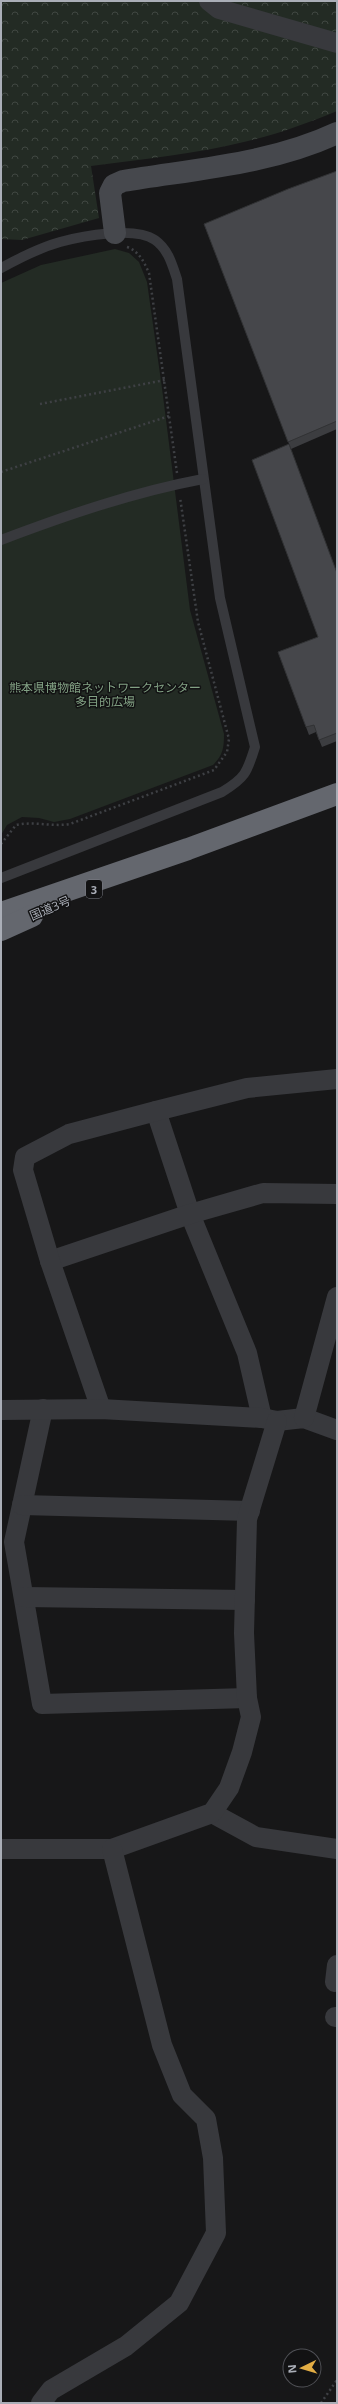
<svg xmlns="http://www.w3.org/2000/svg" width="338" height="2404" font-family="'Open Sans','Noto Sans JP',sans-serif">
	<defs>
		<pattern id="forest-crowns" width="20" height="18" patternUnits="userSpaceOnUse"><rect width="20" height="18" fill="#232b24"/><path d="M2 6a3 3 0 1 1 6 0M12 15a3 3 0 1 1 6 0" fill="none" stroke="#404742"/></pattern>
	</defs>
	<rect width="100%" height="100%" fill="#171718"/>
	<!-- forest -->
	<path fill="url(#forest-crowns)" d="M 1,1 L 337,1 L 337,111 C 308,123 278,134 248,141 C 196,154 143,159 91,166 L 99,218 L 22,240 L 1,239 Z"/>
	<!-- park -->
	<path fill="#232b24" d="M 115,249 L 129,253 L 139,262 L 147,282 L 162,388 L 190,610 L 224,734 C 224,748 223,755 213,765 L 70,819 L 54,822 L 39,818 L 22,817 L 7,825 L 1,835 L 1,283 L 41,265 Z"/>
	<g fill="none" stroke-linecap="round" stroke-linejoin="round">
		<!-- path -->
		<g stroke="#3e4044" stroke-width="2.5" stroke-dasharray="2 3" stroke-linecap="butt">
			<path d="M 127,247 C 139,251 144,262 149,273 L 177,473"/>
			<path d="M 40,404 L 165,380"/>
			<path d="M 1,472 L 169,416"/>
			<path d="M 1,844 L 16,825 C 34,821 52,827 70,824 L 214,770 L 227,752 L 229,739 L 198,622 L 180,497"/>
			<path d="M 321,2403 L 337,2380"/>
		</g>
		<!-- lane -->
		<g stroke="#38393d" stroke-width="10">
			<path d="M 1,268 C 20,258 39,248 60,242 C 82,236 135,226 155,240 C 168,249 172,264 177,279 L 220,598 L 255,747 C 247,773 245,778 222,792 L 1,878"/>
			<path d="M 1,540 C 67,515 134,492 203,479"/>
		</g>
		<!-- street -->
		<g stroke="#38393d" stroke-width="20">
			<path d="M 209,1 L 219,9 L 337,43"/>
			<path d="M 156,1111 L 190,1214 L 247,1353 L 262,1418"/>
			<path d="M 50,1261 L 190,1214 L 263,1193 L 337,1194"/>
			<path d="M 43,1409 L 14,1542 L 42,1704 L 247,1698"/>
			<path d="M 101,1409 L 50,1261 L 23,1170 L 25,1157 L 69,1134 L 156,1111 L 247,1088 L 337,1079"/>
			<path d="M 1,1410 L 101,1409 L 262,1418 L 277,1421 L 304,1418 L 337,1430"/>
			<path d="M 304,1418 L 337,1297"/>
			<path d="M 22,1505 L 250,1511"/>
			<path d="M 24,1597 L 245,1600"/>
			<path d="M 212,1813 L 256,1837 L 337,1849"/>
			<path d="M 1,1849 L 112,1849 L 212,1813 L 229,1788 L 242,1752 L 251,1717 L 247,1698 L 244,1633 L 247,1519 L 277,1421"/>
			<path d="M 335,1982 L 337,1965"/>
			<path d="M 335,2017 L 337,2017"/>
			<path d="M 41,2403 L 51,2390 L 126,2346 L 179,2303 L 216,2233 L 213,2158 L 206,2119 L 182,2095 L 162,2045 L 112,1849"/>
		</g>
		<!-- secondary -->
		<path stroke="#46484d" stroke-width="22" d="M 115,233 L 110,193 L 114,185 L 123,181 C 195,169 271,164 337,133"/>
		<!-- highway -->
		<g stroke="#64676e" stroke-width="22">
			<path d="M 1,913 L 188,849 L 337,794"/>
			<path d="M 1,930 L 32,916"/>
		</g>
	</g>
	<!-- wall -->
	<g fill="#3c3d40">
		<path d="M 337,171 L 337,429 L 291,449 L 204,224 Z"/>
		<path d="M 337,573 L 337,741 L 322,747 L 316,732 L 309,735 L 278,652 L 318,637 Z"/>
	</g>
	<!-- building -->
	<g fill="#46474b" stroke="#313234">
		<path d="M 337,171 L 337,421 L 288,442 L 204,224 L 288,189 Z"/>
		<path d="M 289,444 L 337,573 L 337,733 L 319,740 L 314,725 L 306,727 L 278,652 L 318,637 L 252,460 Z"/>
	</g>
	<g text-anchor="middle" dominant-baseline="central" stroke-width="3" stroke-linejoin="round" paint-order="stroke">
		<!-- shield labels -->
		<rect fill="#121213" stroke="#7c7f86" stroke-width="1" x="86" y="880" width="16" height="18" rx="3"/>
		<g font-size="11" font-weight="bold" fill="#aaaeb7">
			<text x="94" y="889">3</text>
		</g>
		<!-- park labels -->
		<g font-size="12" fill="#82a184" stroke="#121213">
			<text x="105" y="687">熊本県博物館ネットワークセンター<tspan x="105" dy="14">多目的広場</tspan></text>
		</g>
		<!-- street labels -->
		<g font-size="12" fill="#aaaeb7" stroke="#121213">
			<text transform="translate(50 908) rotate(-23)">国道3号</text>
		</g>
	</g>
	<!-- border -->
	<rect width="338" height="2404" fill="none" stroke="#aaaeb7" stroke-width="4"/>
	<!-- north arrow -->
	<g transform="translate(302 2368) rotate(265)"><circle r="19" fill="#121213" stroke="#4f5055"/>
	<path d="M0-3L7 15L0 10L-7 15Z" fill="#e3ad44"/>
	<text y="-6" font-size="11" font-weight="bold" text-anchor="middle" fill="#aaaeb7">N</text>
	</g>
</svg>
